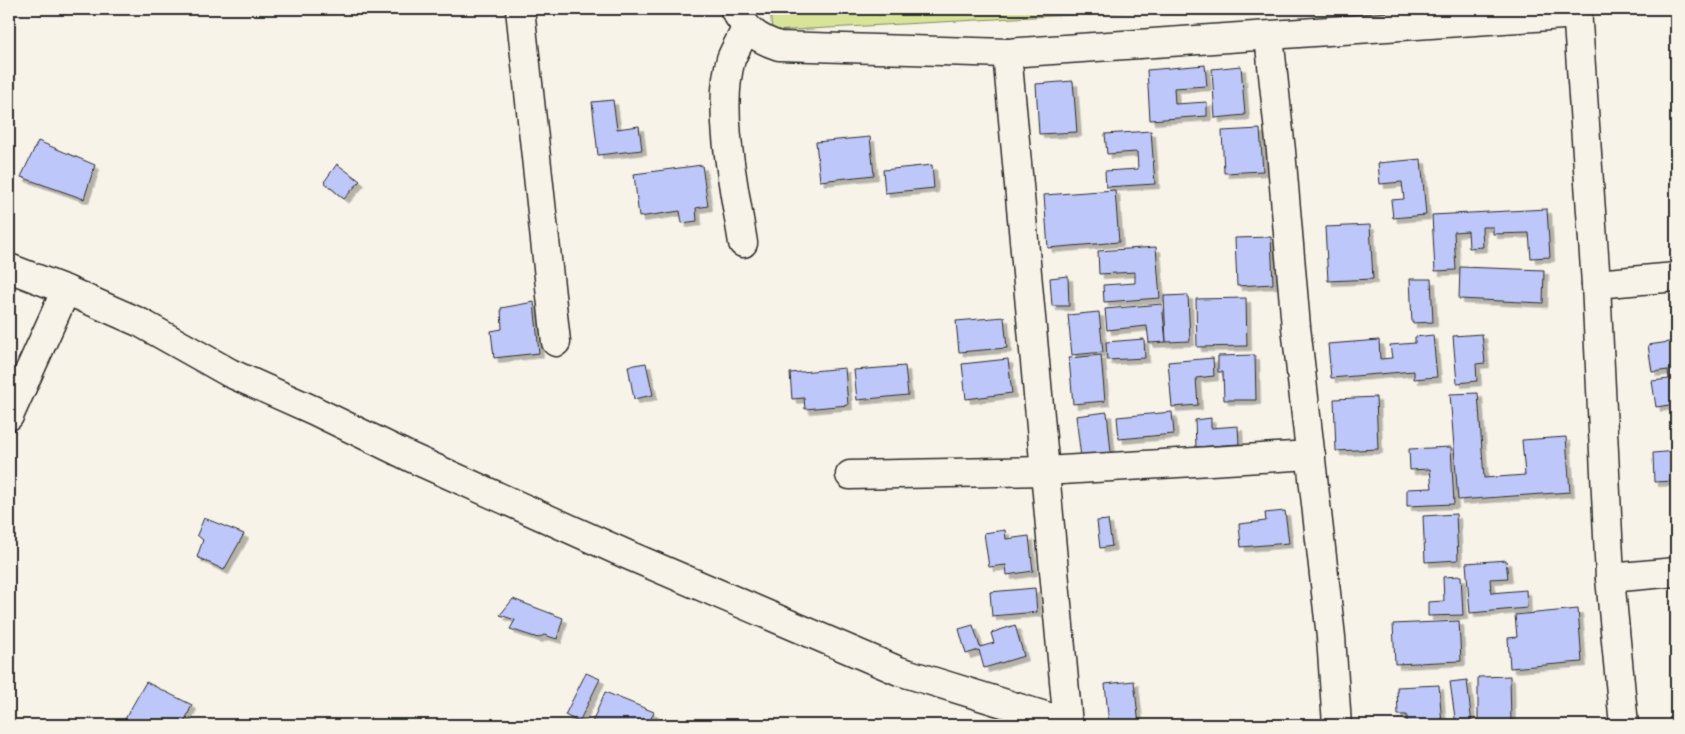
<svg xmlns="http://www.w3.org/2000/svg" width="1685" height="734" font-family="'Shantell Sans',sans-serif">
	<defs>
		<filter id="shadow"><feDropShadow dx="4.5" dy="4.5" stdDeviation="0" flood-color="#0004"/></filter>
	</defs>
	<rect width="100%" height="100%" fill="#f7f3e8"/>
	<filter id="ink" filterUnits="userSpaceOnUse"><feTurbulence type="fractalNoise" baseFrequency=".02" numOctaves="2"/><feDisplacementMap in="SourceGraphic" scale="10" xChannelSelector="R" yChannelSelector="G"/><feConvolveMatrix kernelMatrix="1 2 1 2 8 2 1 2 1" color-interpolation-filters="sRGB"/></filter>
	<g filter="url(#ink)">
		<!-- green -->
		<path fill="#d8e598" stroke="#828862" d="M 770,9 L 1182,9 L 772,31 Z"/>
		<!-- building -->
		<g fill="#bec7f9" stroke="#2b2b2b" filter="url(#shadow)">
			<path d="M 1205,65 L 1207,86 L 1174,88 L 1175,104 L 1207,102 L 1207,116 L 1150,120 L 1147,70 Z"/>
			<path d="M 1241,66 L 1245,115 L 1215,118 L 1212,69 Z"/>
			<path d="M 1073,81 L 1077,132 L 1039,134 L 1036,84 Z"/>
			<path d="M 613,100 L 617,129 L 639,126 L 642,150 L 598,155 L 592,102 Z"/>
			<path d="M 1260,129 L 1263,171 L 1224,173 L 1222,131 Z"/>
			<path d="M 1151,131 L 1155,184 L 1106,187 L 1105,171 L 1138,169 L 1137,152 L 1107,154 L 1105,134 Z"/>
			<path d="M 870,137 L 874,175 L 820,181 L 816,142 Z"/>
			<path d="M 38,141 L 95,165 L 84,199 L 21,177 Z"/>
			<path d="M 1421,159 L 1426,215 L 1393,218 L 1391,200 L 1404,199 L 1402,182 L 1380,184 L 1378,163 Z"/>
			<path d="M 337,164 L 360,181 L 344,199 L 324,182 Z"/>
			<path d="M 702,165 L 708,206 L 696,208 L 697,221 L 682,223 L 680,211 L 639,217 L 634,174 Z"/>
			<path d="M 932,165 L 934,188 L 885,193 L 883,170 Z"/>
			<path d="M 1115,190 L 1119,242 L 1048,248 L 1044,195 Z"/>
			<path d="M 1547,209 L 1550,257 L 1531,258 L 1529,233 L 1493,234 L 1493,227 L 1482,227 L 1483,247 L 1469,248 L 1468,231 L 1454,232 L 1456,270 L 1435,271 L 1432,215 Z"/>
			<path d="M 1370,225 L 1373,279 L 1328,281 L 1325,227 Z"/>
			<path d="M 1271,237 L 1273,284 L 1237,286 L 1235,238 Z"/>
			<path d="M 1156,247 L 1160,298 L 1104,302 L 1103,285 L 1135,283 L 1135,272 L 1099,274 L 1098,251 Z"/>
			<path d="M 1460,267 L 1544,270 L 1543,303 L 1459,299 Z"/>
			<path d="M 1068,276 L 1069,306 L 1052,306 L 1050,278 Z"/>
			<path d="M 1410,279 L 1431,279 L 1433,322 L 1412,323 Z"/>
			<path d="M 1188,295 L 1190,341 L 1166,342 L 1164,296 Z"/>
			<path d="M 1246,298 L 1247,346 L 1197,347 L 1196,299 Z"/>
			<path d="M 534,302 L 539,353 L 494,358 L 491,331 L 502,329 L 501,308 Z"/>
			<path d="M 1162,304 L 1166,342 L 1149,343 L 1147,326 L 1107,330 L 1105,309 Z"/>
			<path d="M 1099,312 L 1103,352 L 1072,355 L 1068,315 Z"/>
			<path d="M 1004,317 L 1007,348 L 959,352 L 956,321 Z"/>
			<path d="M 1482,334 L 1485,363 L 1476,364 L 1477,381 L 1457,383 L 1453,336 Z"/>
			<path d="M 1433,335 L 1437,377 L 1414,379 L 1414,371 L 1331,378 L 1328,344 L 1379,340 L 1380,359 L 1392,358 L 1390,345 L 1415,343 L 1415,337 Z"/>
			<path d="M 1144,339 L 1145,358 L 1107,360 L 1106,342 Z"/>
			<path d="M 1676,341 L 1676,404 L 1656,407 L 1652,381 L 1669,379 L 1668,370 L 1652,372 L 1648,345 Z"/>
			<path d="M 1101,355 L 1105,401 L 1073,404 L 1069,358 Z"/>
			<path d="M 1255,355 L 1256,400 L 1224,400 L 1223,372 L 1218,372 L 1218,356 Z"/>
			<path d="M 1213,358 L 1214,376 L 1196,378 L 1198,405 L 1172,407 L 1168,362 Z"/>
			<path d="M 1008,359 L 1012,393 L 966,399 L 962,364 Z"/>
			<path d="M 646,363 L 653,395 L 634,399 L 628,366 Z"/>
			<path d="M 905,366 L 908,395 L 857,400 L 854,370 Z"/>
			<path d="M 845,368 L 848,405 L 805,409 L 804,398 L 792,399 L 790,373 Z"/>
			<path d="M 1478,393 L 1484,478 L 1525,475 L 1522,440 L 1566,437 L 1570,492 L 1458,500 L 1450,394 Z"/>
			<path d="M 1376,397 L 1378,449 L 1336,451 L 1334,399 Z"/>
			<path d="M 1107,412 L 1112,462 L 1082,466 L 1076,416 Z"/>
			<path d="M 1172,412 L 1174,434 L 1119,439 L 1117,417 Z"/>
			<path d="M 1211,418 L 1211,428 L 1238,426 L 1239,444 L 1196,447 L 1195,420 Z"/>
			<path d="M 1451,447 L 1454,504 L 1407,506 L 1407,489 L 1432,488 L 1430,469 L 1410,470 L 1409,449 Z"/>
			<path d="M 1676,451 L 1676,481 L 1654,482 L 1653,453 Z"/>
			<path d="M 1285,511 L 1289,543 L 1241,547 L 1239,524 L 1266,521 L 1265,513 Z"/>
			<path d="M 1456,514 L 1458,560 L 1425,562 L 1423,516 Z"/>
			<path d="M 204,518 L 244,534 L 224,570 L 197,557 L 203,540 L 197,535 Z"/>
			<path d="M 1108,520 L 1112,546 L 1100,548 L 1097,521 Z"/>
			<path d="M 1005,530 L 1006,539 L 1029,536 L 1033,571 L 1007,575 L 1006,565 L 989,567 L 984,533 Z"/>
			<path d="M 1506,560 L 1508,578 L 1490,579 L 1491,593 L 1526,590 L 1527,608 L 1470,613 L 1466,563 Z"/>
			<path d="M 1461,576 L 1463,615 L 1428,616 L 1428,602 L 1444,601 L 1443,577 Z"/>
			<path d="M 1035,588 L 1037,612 L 992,616 L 990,592 Z"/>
			<path d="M 513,599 L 563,618 L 557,639 L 544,635 L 538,638 L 510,629 L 515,620 L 500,615 Z"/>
			<path d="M 1578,609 L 1582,662 L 1510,668 L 1508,638 L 1517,637 L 1515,615 Z"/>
			<path d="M 1459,621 L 1461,661 L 1395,664 L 1393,624 Z"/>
			<path d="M 973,625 L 980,647 L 994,643 L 991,633 L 1015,625 L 1024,656 L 984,668 L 979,650 L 966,654 L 959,629 Z"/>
			<path d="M 586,673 L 600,679 L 579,722 L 565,715 Z"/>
			<path d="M 1510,676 L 1511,725 L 1478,725 L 1478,677 Z"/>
			<path d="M 1467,680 L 1472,725 L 1456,725 L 1450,682 Z"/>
			<path d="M 1134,681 L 1139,725 L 1109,725 L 1105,684 Z"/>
			<path d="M 146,682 L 192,705 L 183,725 L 141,725 L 125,719 Z"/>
			<path d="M 1439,685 L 1442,725 L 1407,725 L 1407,715 L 1398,715 L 1397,687 Z"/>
			<path d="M 605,692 L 654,712 L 648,725 L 591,725 Z"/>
		</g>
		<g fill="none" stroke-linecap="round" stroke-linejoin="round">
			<!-- minor casing -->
			<g stroke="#2b2b2b" stroke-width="31">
				<g id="minor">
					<path d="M 520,9 L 556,342"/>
					<path d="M 734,9 C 747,30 755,38 779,46 L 1007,53 L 1578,14"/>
					<path d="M 1577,9 L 1596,284 L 1610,578 L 1624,725"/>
					<path d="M 1269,36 L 1281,151 L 1296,327 L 1331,637 L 1337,725"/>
					<path d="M 1007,53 L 1068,725"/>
					<path d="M 743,243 C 735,191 716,110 731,59 C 735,49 742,38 746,28"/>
					<path d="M 9,268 L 66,290 L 141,323 L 230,373 L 313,410 L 412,458 L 628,555 L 899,671 L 1068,723"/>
					<path d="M 1596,284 L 1676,277"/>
					<path d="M 9,416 L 66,290"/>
					<path d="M 850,475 L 1045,471 L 1311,455"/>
					<path d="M 1610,578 L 1676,572"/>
				</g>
			</g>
			<!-- minor -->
			<use href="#minor" stroke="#f7f3e8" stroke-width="28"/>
		</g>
	</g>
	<!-- margin -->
	<rect width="1685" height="734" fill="none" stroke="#f7f3e8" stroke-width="30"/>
	<rect x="15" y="15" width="1655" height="704" fill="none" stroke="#2b2b2b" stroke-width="2" filter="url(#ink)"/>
</svg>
